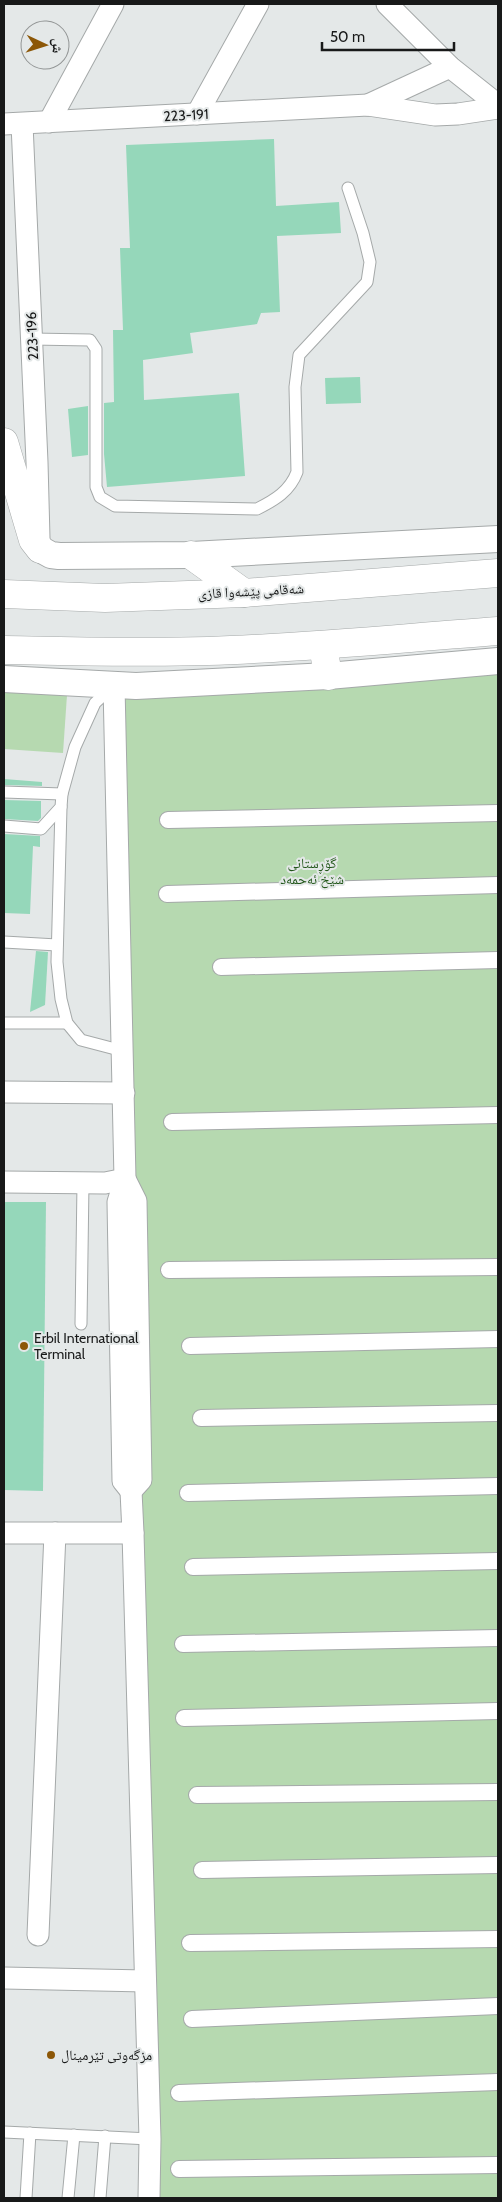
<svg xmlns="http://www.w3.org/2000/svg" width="502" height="2202" font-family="Cabin,'Noto Naskh Arabic',sans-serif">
	<rect width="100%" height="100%" fill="#e4e8e8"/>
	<!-- green -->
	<g fill="#b6d9b0">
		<path d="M 498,673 L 498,2198 L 145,2198 L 123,696 Z"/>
		<path d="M 4,691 L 67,695 L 63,753 L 4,749 Z"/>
	</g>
	<!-- building -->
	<g fill="#95d7ba">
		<path d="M 274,139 L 276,206 L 339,202 L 341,233 L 277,236 L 280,312 L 261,313 L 257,324 L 190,333 L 193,353 L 143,360 L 144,400 L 239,393 L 245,476 L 107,487 L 104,454 L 104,403 L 114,402 L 113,330 L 123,330 L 120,248 L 130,248 L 126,145 Z"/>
		<path d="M 360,377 L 361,403 L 326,404 L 325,378 Z"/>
		<path d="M 88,406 L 88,455 L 72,457 L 68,409 Z"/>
		<path d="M 4,779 L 42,782 L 42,786 L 4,785 Z"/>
		<path d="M 4,800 L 41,801 L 41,818 L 38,821 L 4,819 Z"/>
		<path d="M 4,834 L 40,836 L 40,847 L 33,846 L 30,914 L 4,913 Z"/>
		<path d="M 36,951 L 48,952 L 45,1005 L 30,1012 Z"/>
		<path d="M 4,1202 L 46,1202 L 43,1491 L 4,1490 Z"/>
	</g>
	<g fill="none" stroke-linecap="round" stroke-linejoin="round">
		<!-- service casing -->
		<g stroke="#a5a9a9" stroke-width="13">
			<g id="service">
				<path d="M 32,339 L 90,340 L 96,349 L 96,487 L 100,497 L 115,506 L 257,509 C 275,500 290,491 297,472 L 295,387 L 299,355 L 367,282 L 370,262 L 363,233 L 348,188"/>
				<path d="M 4,792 L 62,794"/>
				<path d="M 61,807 L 57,962 L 61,999 L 67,1023 L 81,1040 L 123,1051"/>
				<path d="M 4,826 L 41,829 L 61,807 L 62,794 L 75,747 L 95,703 L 112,687"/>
				<path d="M 4,942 L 57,945"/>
				<path d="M 4,1023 L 67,1023"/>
				<path d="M 81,1324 L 83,1183"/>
				<path d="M 4,2132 L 150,2139"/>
				<path d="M 26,2198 L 30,2133"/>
				<path d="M 68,2198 L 74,2135"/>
				<path d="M 100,2198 L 105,2136"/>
			</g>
		</g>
		<!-- pedestrian casing -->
		<g stroke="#a5a9a9" stroke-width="18">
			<g id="pedestrian">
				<path d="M 168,820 L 498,813"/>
				<path d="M 167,894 L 498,885"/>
				<path d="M 221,967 L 498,960"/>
				<path d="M 172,1122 L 498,1115"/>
				<path d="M 169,1270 L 498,1267"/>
				<path d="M 190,1346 L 498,1339"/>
				<path d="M 201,1418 L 498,1413"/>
				<path d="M 188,1493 L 498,1486"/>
				<path d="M 193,1567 L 498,1561"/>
				<path d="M 183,1644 L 498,1638"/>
				<path d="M 184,1718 L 498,1711"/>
				<path d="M 197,1795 L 498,1792"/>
				<path d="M 202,1870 L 498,1865"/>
				<path d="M 190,1943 L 498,1939"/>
				<path d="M 192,2019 L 498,2006"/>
				<path d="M 179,2093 L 498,2082"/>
				<path d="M 179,2169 L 498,2165"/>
			</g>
		</g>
		<!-- minor casing -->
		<g stroke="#a5a9a9" stroke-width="23">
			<g id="minor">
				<path d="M 387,4 L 450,67 L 498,105"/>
				<path d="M 368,105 L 450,67"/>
				<path d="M 197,114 L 258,4"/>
				<path d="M 49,122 L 113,4"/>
				<path d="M 4,124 L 368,105 L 435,115 L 458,114 L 498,108"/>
				<path d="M 22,124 L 37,462 L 39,538"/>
				<path d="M 4,1092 L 124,1093"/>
				<path d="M 125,1179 L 136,1201 L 141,1480 L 131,1491 L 123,1481 L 118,1202 Z"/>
				<path d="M 4,1182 L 105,1183 L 125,1179 L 114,686"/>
				<path d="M 131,1491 L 133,1533"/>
				<path d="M 4,1533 L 133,1533 L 150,2139 L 149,2198"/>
				<path d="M 38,1935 L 55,1533"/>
				<path d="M 4,1978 L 145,1981"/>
			</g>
		</g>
		<!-- tertiary casing -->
		<g stroke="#a5a9a9" stroke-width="28">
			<g id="tertiary">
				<path d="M 40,549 L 51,555 L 59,556 L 191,555 L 498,539"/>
				<path d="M 4,679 L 136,686 L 328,676 L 498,661"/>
			</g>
		</g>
		<!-- secondary casing -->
		<g stroke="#a5a9a9" stroke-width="29">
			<path id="secondary" d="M 4,442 L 33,540 L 40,549"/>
		</g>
		<!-- trunk casing -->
		<g stroke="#a5a9a9" stroke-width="29">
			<g id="trunk">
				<path d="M 191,555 L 244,593"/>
				<path d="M 4,594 L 105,598 L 244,593 L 498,573"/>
				<path d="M 323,645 L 328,676"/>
				<path d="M 4,650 C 72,651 140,653 208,651 C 305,648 402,638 498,631"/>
			</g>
		</g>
		<!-- service -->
		<use href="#service" stroke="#fff" stroke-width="11"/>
		<!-- pedestrian -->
		<use href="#pedestrian" stroke="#fff" stroke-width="16"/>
		<!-- minor -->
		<use href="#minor" stroke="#fff" stroke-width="21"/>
		<!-- tertiary -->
		<use href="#tertiary" stroke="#fff" stroke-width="26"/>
		<!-- secondary -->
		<use href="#secondary" stroke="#fff" stroke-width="28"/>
		<!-- trunk -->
		<use href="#trunk" stroke="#fff" stroke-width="28"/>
	</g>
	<!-- markers -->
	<g fill="#8c5707" stroke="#e4e8e8" stroke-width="2">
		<circle cx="24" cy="1346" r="5"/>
		<circle cx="51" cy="2055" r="5"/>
	</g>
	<g text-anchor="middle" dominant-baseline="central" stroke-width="4" stroke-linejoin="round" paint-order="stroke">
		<!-- street labels -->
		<g font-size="14" fill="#181919" stroke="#e4e8e8">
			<text transform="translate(186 115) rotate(-3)">223-191</text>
			<text transform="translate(32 336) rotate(-93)">223-196</text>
			<text transform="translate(251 591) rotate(-3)">شەقامی پێشەوا قازی</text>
		</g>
		<!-- park labels -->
		<g font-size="14" fill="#22571a" stroke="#e4e8e8">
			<text x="312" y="863">گۆڕستانی<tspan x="312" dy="16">شێخ ئەحمەد</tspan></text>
		</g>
		<!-- poi labels -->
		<g font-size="14" fill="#181919" stroke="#e4e8e8" text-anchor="start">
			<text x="34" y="1338">Erbil International<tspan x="34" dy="16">Terminal</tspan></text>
			<text x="61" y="2055">مزگەوتی تێرمینال</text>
		</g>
	</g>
	<!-- border -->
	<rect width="502" height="2202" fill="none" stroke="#181919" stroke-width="10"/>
	<!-- north arrow -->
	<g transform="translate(45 45) rotate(94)"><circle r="24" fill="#e4e8e8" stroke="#929595"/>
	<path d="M0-4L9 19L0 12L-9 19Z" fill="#8c5707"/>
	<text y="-8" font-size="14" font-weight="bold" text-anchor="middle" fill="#181919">ش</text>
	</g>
	<!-- scale -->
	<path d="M322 42v8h132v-8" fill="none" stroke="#181919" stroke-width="2.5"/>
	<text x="330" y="42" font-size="15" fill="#181919" stroke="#e4e8e8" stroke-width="4" paint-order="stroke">50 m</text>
</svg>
